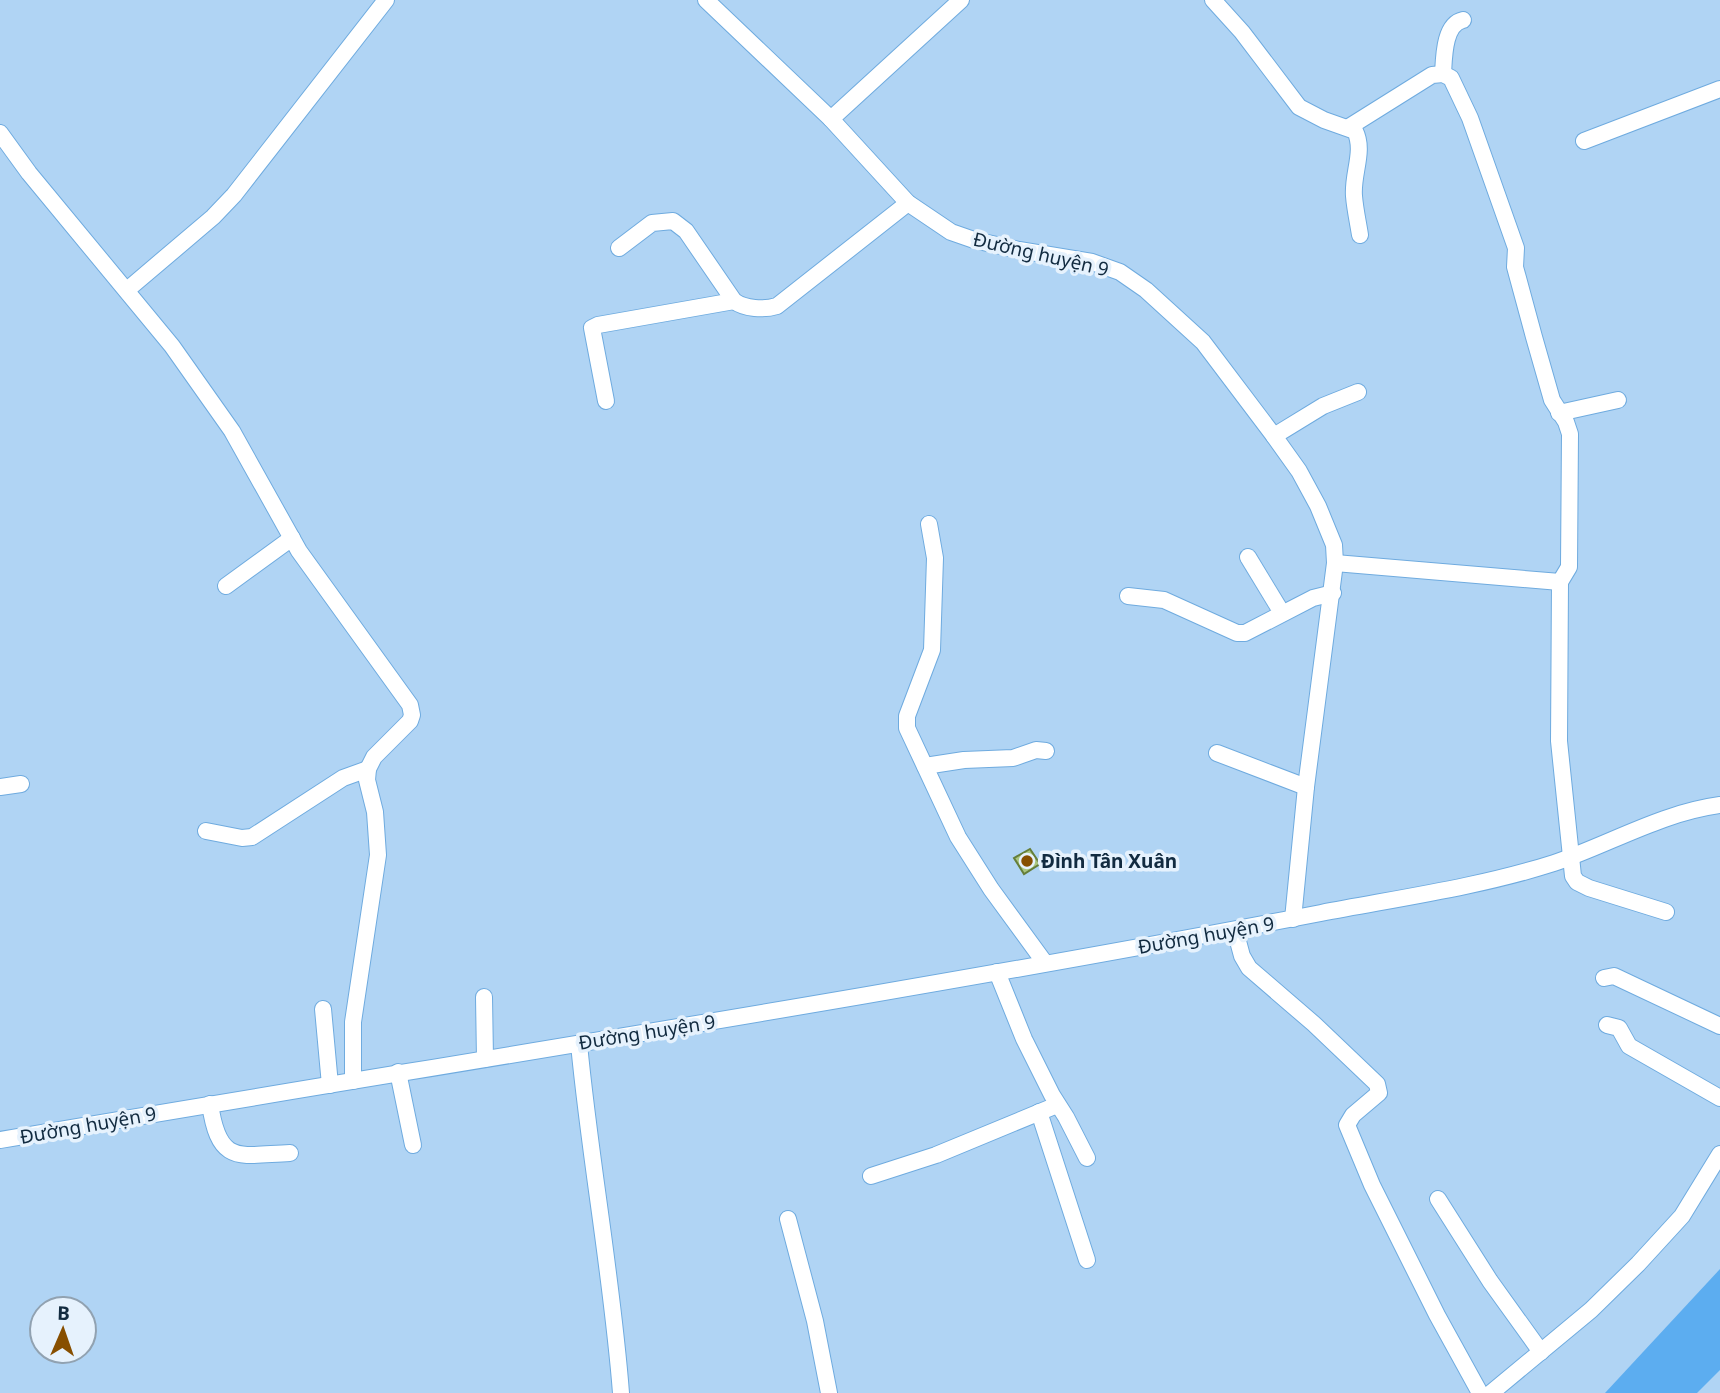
<svg xmlns="http://www.w3.org/2000/svg" width="1720" height="1393" font-family="'Noto Sans',sans-serif">
	<rect width="100%" height="100%" fill="#b0d4f4"/>
	<!-- water -->
	<path fill="#5cadf0" d="M 1720,1269 L 1720,1370 L 1697,1393 L 1605,1393 Z"/>
	<!-- building -->
	<path fill="#a9c57f" stroke="#657e3a" stroke-width="2" d="M 1030,849 L 1040,864 L 1024,874 L 1014,858 Z"/>
	<g fill="none" stroke-linecap="round" stroke-linejoin="round">
		<!-- minor casing -->
		<g stroke="#6fabdf" stroke-width="18">
			<g id="minor">
				<path d="M 706,0 L 831,119 L 908,203 L 951,232 L 974,240 L 1019,250 L 1092,262 L 1120,272 L 1146,290 L 1203,342 L 1274,436 L 1299,471 L 1318,506 L 1334,545 L 1335,563 L 1306,787 L 1293,919"/>
				<path d="M 1213,0 L 1242,32 L 1299,107 L 1324,120 L 1355,131 C 1365,151 1352,174 1354,196 C 1355,209 1358,222 1360,235"/>
				<path d="M 1443,74 C 1444,57 1444,24 1463,20"/>
				<path d="M 831,119 L 961,0"/>
				<path d="M 0,133 L 29,173 L 172,346 L 232,431 L 299,551 L 410,705 L 412,715 L 410,721 L 374,757 L 368,769 L 367,780 L 375,812 L 378,855 L 353,1022 L 353,1081"/>
				<path d="M 1584,141 L 1720,89"/>
				<path d="M 619,248 L 652,223 L 673,221 L 686,231 L 734,301 C 745,309 764,310 777,306 L 908,203"/>
				<path d="M 127,290 L 213,217 L 234,195 L 386,0"/>
				<path d="M 606,401 L 592,328 L 598,325 L 734,301"/>
				<path d="M 1559,413 L 1618,400"/>
				<path d="M 1274,436 L 1323,406 L 1358,392"/>
				<path d="M 929,524 L 935,558 L 932,650 L 907,716 L 907,728 L 958,837 L 991,889 L 1045,963"/>
				<path d="M 1248,557 L 1282,613"/>
				<path d="M 1335,563 L 1560,582 L 1569,567 L 1570,434 L 1566,422 L 1552,400 L 1534,337 L 1515,267 L 1516,248 L 1470,118 L 1451,78 L 1443,74 L 1432,75 L 1349,127"/>
				<path d="M 1560,582 L 1559,741 L 1573,876 L 1577,882 L 1589,888 L 1666,912"/>
				<path d="M 226,586 L 292,538"/>
				<path d="M 1128,596 L 1164,600 L 1237,633 L 1245,633 L 1313,598 L 1333,593"/>
				<path d="M 1217,753 L 1306,787"/>
				<path d="M 925,766 L 964,760 L 1013,758 L 1036,750 L 1046,751"/>
				<path d="M 0,787 L 21,784"/>
				<path d="M 206,831 L 242,838 L 252,837 L 343,778 L 368,769"/>
				<path d="M 1235,930 L 1242,956 L 1249,968 L 1314,1024 L 1377,1084 L 1379,1093 L 1353,1115 L 1347,1125 L 1372,1185 L 1437,1315 L 1480,1393"/>
				<path d="M 997,972 L 1024,1039 L 1052,1095 L 1066,1117 L 1087,1158"/>
				<path d="M 1604,978 L 1614,976 L 1720,1026"/>
				<path d="M 484,997 L 485,1059"/>
				<path d="M 323,1009 L 330,1085"/>
				<path d="M 1607,1025 L 1619,1028 L 1629,1046 L 1720,1098"/>
				<path d="M 579,1044 C 590,1160 612,1276 621,1393"/>
				<path d="M 398,1072 L 413,1145"/>
				<path d="M 210,1104 C 219,1166 239,1155 290,1153"/>
				<path d="M 1039,1112 L 1087,1260"/>
				<path d="M 0,1140 C 440,1065 883,997 1321,913 C 1399,898 1479,887 1554,863 C 1610,844 1661,813 1720,805"/>
				<path d="M 871,1176 L 936,1155 L 1057,1105"/>
				<path d="M 1438,1199 L 1490,1281 L 1541,1352"/>
				<path d="M 788,1219 L 815,1321 L 829,1393"/>
				<path d="M 1491,1393 L 1591,1310 L 1638,1264 L 1682,1216 L 1720,1154"/>
			</g>
		</g>
		<!-- minor -->
		<use href="#minor" stroke="#fff" stroke-width="16"/>
	</g>
	<!-- markers -->
	<circle fill="#874f00" stroke="#e6f2fd" stroke-width="2.5" cx="1027" cy="861" r="7"/>
	<g text-anchor="middle" dominant-baseline="central" stroke-width="7" stroke-linejoin="round" paint-order="stroke">
		<!-- street labels -->
		<g font-size="19" fill="#122b40" stroke="#e6f2fd">
			<text transform="translate(1041 254) rotate(13)">Đường huyện 9</text>
			<text transform="translate(1206 935) rotate(-10)">Đường huyện 9</text>
			<text transform="translate(647 1032) rotate(-9)">Đường huyện 9</text>
			<text transform="translate(88 1125) rotate(-10)">Đường huyện 9</text>
		</g>
		<!-- poi labels -->
		<g font-size="19" font-weight="bold" fill="#122b40" stroke="#e6f2fd" text-anchor="start">
			<text x="1041" y="861">Đình Tân Xuân</text>
		</g>
	</g>
	<!-- north arrow -->
	<g transform="translate(63 1330) rotate(2)"><circle r="33" fill="#e6f2fd" stroke="#91a2b1" stroke-width="2"/>
	<path d="M0-5L12 26L0 18L-12 26Z" fill="#874f00"/>
	<text y="-10" font-size="19" font-weight="bold" text-anchor="middle" fill="#122b40">B</text>
	</g>
</svg>
